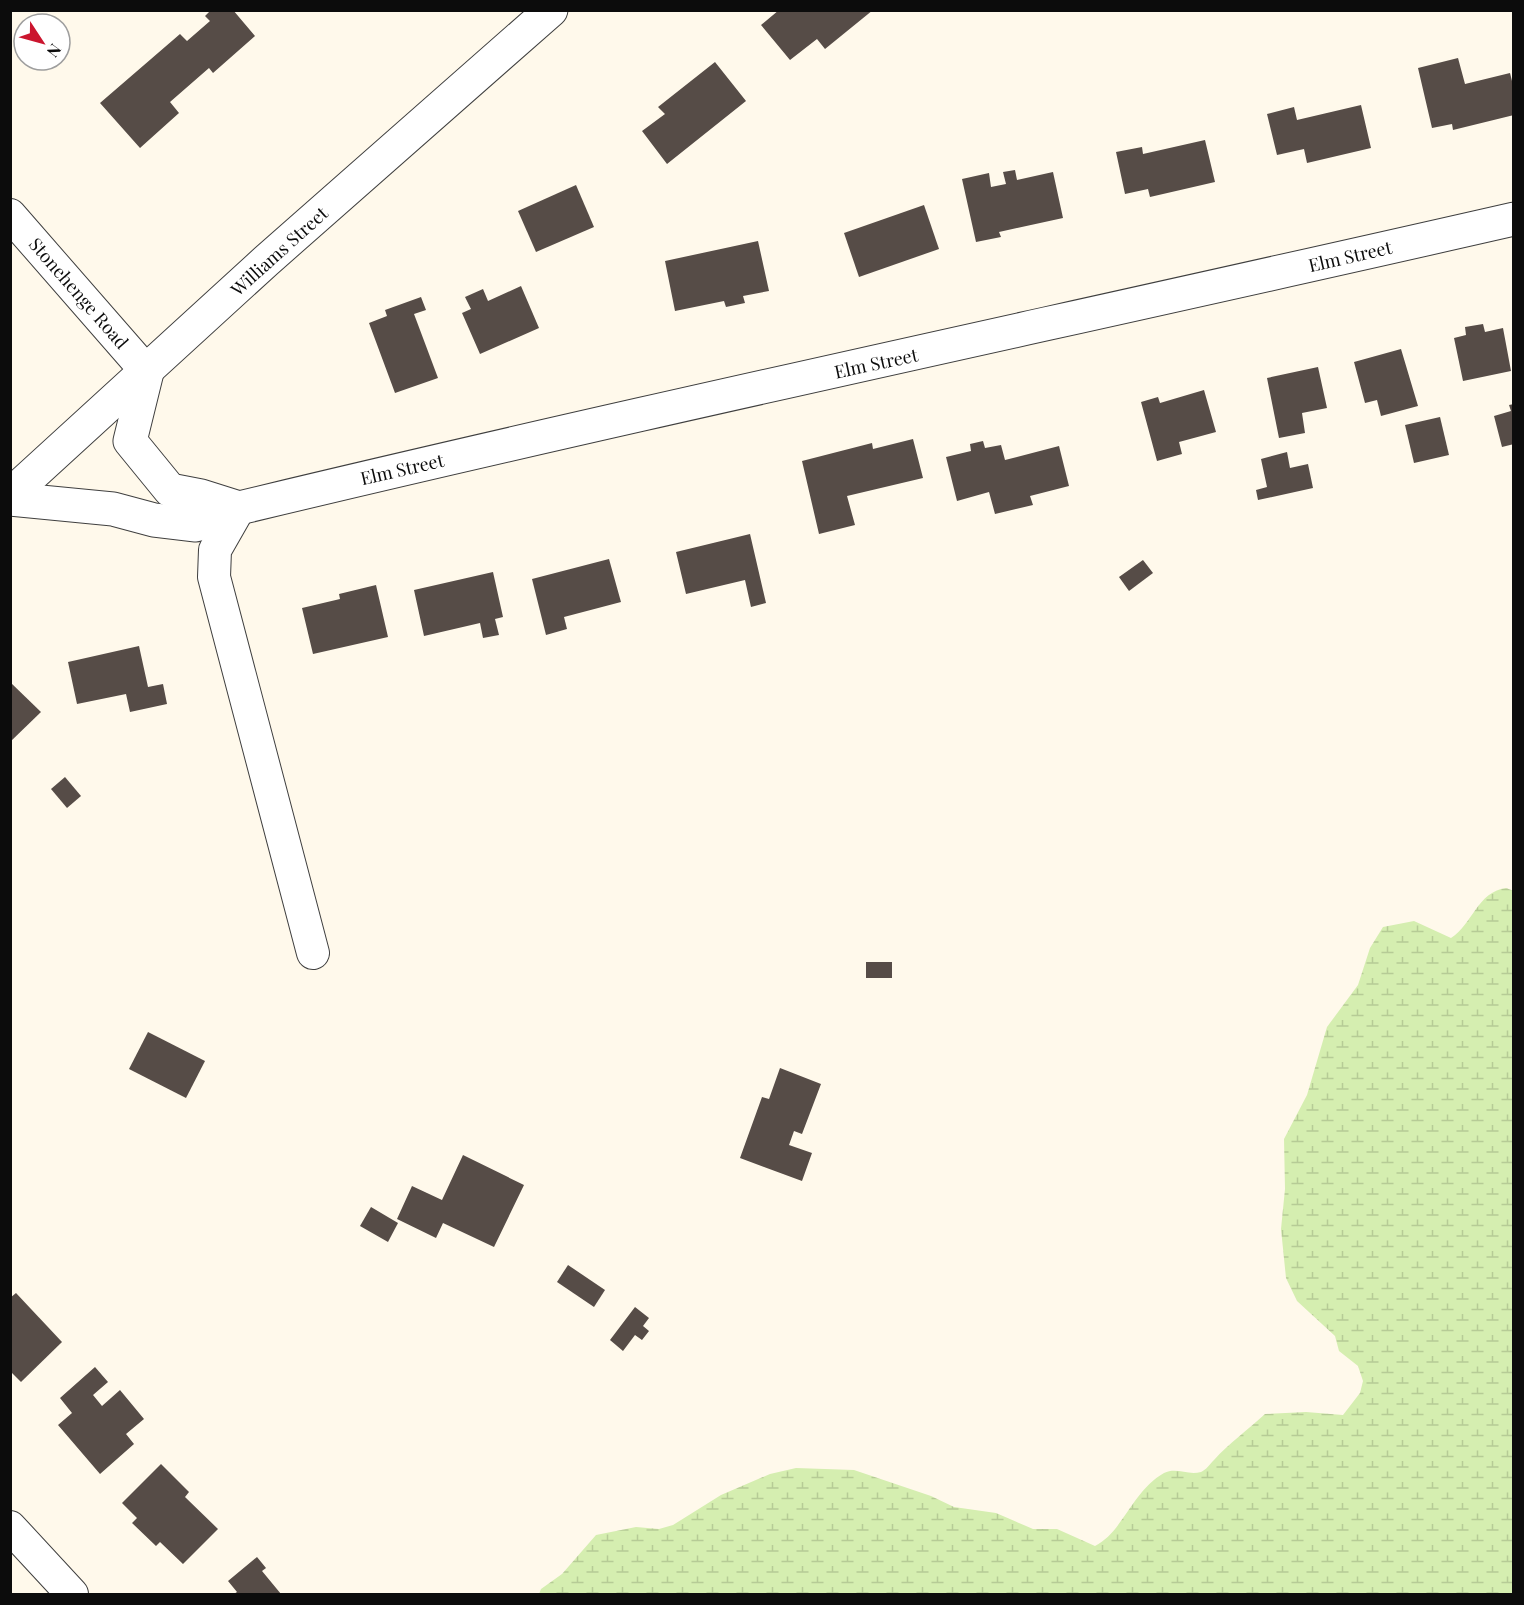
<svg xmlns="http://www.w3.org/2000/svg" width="1524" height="1605" font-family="'Playfair Display',serif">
	<defs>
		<pattern id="wetland-marsh" width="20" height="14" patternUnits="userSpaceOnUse" patternTransform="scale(1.5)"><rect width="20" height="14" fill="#d5eeb0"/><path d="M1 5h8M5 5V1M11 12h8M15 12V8" fill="none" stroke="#b6cb96"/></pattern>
	</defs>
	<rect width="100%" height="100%" fill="#fff9eb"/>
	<!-- wetland -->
	<path fill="url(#wetland-marsh)" d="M 1506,888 L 1514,891 L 1513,1594 L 539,1594 L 541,1589 L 562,1574 L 596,1535 L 636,1527 L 659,1529 L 673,1525 L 721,1495 L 770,1474 L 796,1468 L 854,1470 L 931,1496 L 954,1507 L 996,1513 L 1033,1529 L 1057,1529 L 1095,1546 C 1123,1532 1132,1491 1164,1473 C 1177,1467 1188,1476 1201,1472 C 1206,1470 1210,1464 1214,1460 C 1229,1443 1248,1430 1265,1414 L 1306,1412 L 1343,1415 L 1360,1393 L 1363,1381 L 1358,1366 L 1339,1351 L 1335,1336 L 1297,1301 L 1286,1278 L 1281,1229 L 1285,1189 L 1284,1139 L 1307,1095 L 1327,1027 L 1358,985 L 1370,948 L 1383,927 L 1414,921 L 1451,938 C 1473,924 1477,892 1506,888 Z"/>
	<!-- building -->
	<g fill="#564c47">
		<path d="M 211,10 L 233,10 L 255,36 L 213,73 L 209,68 L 170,102 L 179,113 L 140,148 L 100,103 L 180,34 L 187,41 L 210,21 L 205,16 Z"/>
		<path d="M 779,10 L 873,10 L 825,49 L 817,39 L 790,60 L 761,25 Z"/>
		<path d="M 1458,58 L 1465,84 L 1510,73 L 1514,89 L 1514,115 L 1453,130 L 1452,124 L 1432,128 L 1418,68 Z"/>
		<path d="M 715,62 L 746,101 L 667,164 L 642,131 L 665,114 L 658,107 Z"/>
		<path d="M 1361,105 L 1371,148 L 1307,163 L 1304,149 L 1277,155 L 1267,114 L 1294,107 L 1297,120 Z"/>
		<path d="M 1205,140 L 1215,182 L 1150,197 L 1148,189 L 1125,194 L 1116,152 L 1142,147 L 1143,154 Z"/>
		<path d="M 1015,170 L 1017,180 L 1053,172 L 1063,218 L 999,232 L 1001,237 L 976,242 L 962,179 L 989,173 L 991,187 L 1006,184 L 1003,172 Z"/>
		<path d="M 576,185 L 594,227 L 536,252 L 518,211 Z"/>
		<path d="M 924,205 L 939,249 L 859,277 L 844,233 Z"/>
		<path d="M 758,241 L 769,291 L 743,296 L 745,303 L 726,307 L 724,301 L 675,311 L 665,261 Z"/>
		<path d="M 521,286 L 539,328 L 480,354 L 462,313 L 471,309 L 465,297 L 483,289 L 488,301 Z"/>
		<path d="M 421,297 L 426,310 L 414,314 L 438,378 L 395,393 L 369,323 L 387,316 L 385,310 Z"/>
		<path d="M 1483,324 L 1485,332 L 1503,328 L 1511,371 L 1463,381 L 1454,338 L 1466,335 L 1465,327 Z"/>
		<path d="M 1401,349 L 1418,406 L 1381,416 L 1377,400 L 1365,403 L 1354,362 Z"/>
		<path d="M 1318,367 L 1327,408 L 1302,413 L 1305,433 L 1279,438 L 1267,378 Z"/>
		<path d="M 1204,390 L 1216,432 L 1179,442 L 1182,454 L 1157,461 L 1141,402 L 1158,397 L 1160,403 Z"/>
		<path d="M 1514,404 L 1514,444 L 1502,447 L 1494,416 L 1511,411 L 1509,405 Z"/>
		<path d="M 1440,417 L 1449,455 L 1414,463 L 1405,425 Z"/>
		<path d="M 913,439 L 923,478 L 847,496 L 855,525 L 819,534 L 802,461 L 872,443 L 873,449 Z"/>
		<path d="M 983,441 L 985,448 L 1001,445 L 1005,460 L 1059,446 L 1069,486 L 1030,496 L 1033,505 L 995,514 L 989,492 L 957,501 L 946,457 L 971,451 L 970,444 Z"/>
		<path d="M 1287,452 L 1290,468 L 1308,464 L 1313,488 L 1258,500 L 1256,490 L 1267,487 L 1261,459 Z"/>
		<path d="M 750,534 L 766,603 L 751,607 L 745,580 L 686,594 L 676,552 Z"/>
		<path d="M 609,559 L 621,602 L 564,617 L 567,629 L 546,635 L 532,579 Z"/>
		<path d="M 1143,560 L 1153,573 L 1129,591 L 1119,577 Z"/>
		<path d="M 493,572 L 503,617 L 495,619 L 499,635 L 483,638 L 480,623 L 424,636 L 414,590 Z"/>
		<path d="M 376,585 L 388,637 L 313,654 L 302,608 L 340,599 L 339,594 Z"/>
		<path d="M 139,646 L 148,687 L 163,684 L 167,704 L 130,712 L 126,694 L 77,704 L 68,662 Z"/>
		<path d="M 10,682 L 41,712 L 10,742 Z"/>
		<path d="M 65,777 L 81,796 L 67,808 L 51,789 Z"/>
		<rect x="866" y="962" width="26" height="16"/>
		<path d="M 148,1032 L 205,1061 L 186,1098 L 129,1069 Z"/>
		<path d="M 780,1068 L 821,1084 L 802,1134 L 794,1131 L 789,1145 L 812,1153 L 802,1181 L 740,1158 L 762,1097 L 769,1099 Z"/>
		<path d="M 463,1155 L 524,1185 L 494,1247 L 443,1223 L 436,1238 L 397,1219 L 412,1186 L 442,1200 Z"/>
		<path d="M 371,1207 L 398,1223 L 388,1242 L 360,1226 Z"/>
		<path d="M 568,1265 L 605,1290 L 594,1307 L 557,1282 Z"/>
		<path d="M 16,1293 L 62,1342 L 21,1382 L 10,1371 L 10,1298 Z"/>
		<path d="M 635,1307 L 649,1318 L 643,1326 L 649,1331 L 642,1340 L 635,1335 L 623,1351 L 610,1340 Z"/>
		<path d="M 95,1367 L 108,1382 L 93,1395 L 102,1406 L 120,1390 L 144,1419 L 126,1434 L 134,1444 L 100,1474 L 58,1425 L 72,1413 L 60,1398 Z"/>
		<path d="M 161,1464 L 189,1492 L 185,1497 L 218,1529 L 183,1564 L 160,1542 L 156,1546 L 132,1523 L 137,1518 L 122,1503 Z"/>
		<path d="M 257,1557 L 266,1568 L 262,1571 L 281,1594 L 234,1594 L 237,1592 L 228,1581 Z"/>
	</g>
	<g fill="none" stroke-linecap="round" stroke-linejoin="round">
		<!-- minor casing -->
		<g stroke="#3f3f3f" stroke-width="34">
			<g id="minor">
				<path d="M 10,215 L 147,372"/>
				<path d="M 239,508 L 215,550 L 214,577 L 313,953"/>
				<path d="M 10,1527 L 72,1594"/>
			</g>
		</g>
		<!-- tertiary casing -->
		<g stroke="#3f3f3f" stroke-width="35">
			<g id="tertiary">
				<path d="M 147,372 L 130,441 L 170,490 L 201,496 L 239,508"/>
				<path d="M 10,495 L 266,261 L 551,10"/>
				<path d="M 10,499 L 113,509 L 154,520 L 196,525 L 239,508 C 663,406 1089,316 1514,219"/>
			</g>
		</g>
		<!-- minor -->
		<use href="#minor" stroke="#fff" stroke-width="32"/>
		<!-- tertiary -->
		<use href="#tertiary" stroke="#fff" stroke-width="33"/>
	</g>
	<g text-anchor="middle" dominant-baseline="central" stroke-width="6" stroke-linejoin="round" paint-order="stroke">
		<!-- street labels -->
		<g font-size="18" fill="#0c0c0c" stroke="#fff">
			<text transform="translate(279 251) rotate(-42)">Williams Street</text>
			<text transform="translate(1350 256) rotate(-13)">Elm Street</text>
			<text transform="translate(79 293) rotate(49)">Stonehenge Road</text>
			<text transform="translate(876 363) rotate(-12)">Elm Street</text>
			<text transform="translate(402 469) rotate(-13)">Elm Street</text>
		</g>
	</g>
	<!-- border -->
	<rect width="1524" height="1605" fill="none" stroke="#0c0c0c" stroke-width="24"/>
	<!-- north arrow -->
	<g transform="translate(42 42) rotate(126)"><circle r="28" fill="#ffffff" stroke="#9e9e9e" stroke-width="1.5"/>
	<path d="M0-4.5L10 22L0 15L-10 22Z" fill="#cb152e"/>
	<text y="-9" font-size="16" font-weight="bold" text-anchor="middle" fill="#0c0c0c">N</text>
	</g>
</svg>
